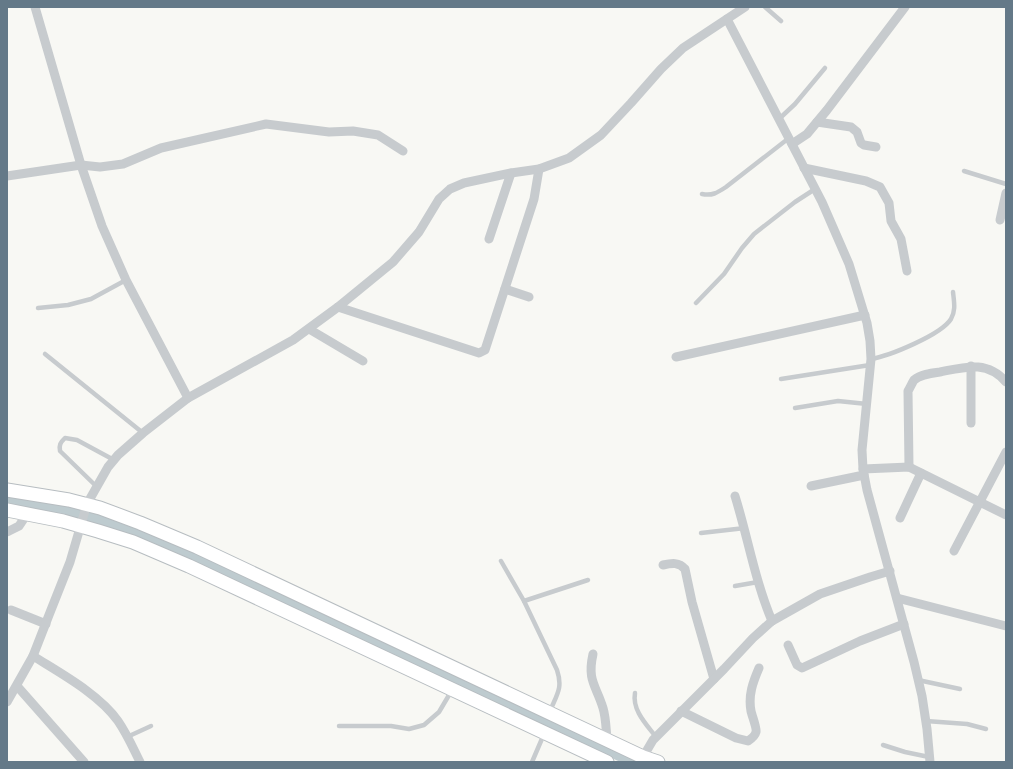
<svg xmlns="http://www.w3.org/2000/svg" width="1013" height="769" font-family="Montserrat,sans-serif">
	<rect width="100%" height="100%" fill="#f8f8f4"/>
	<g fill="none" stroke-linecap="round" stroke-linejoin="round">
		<!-- canal -->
		<path stroke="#becbcf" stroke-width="10" d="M 7,500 C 49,505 93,517 133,531 C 153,539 173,548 193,556 L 632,762"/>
		<!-- secondary casing -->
		<g stroke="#b7bdc1" stroke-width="15">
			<g id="secondary">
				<path d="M 7,490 L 69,500 L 100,508 L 140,523 L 197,547 L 643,757 L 658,762"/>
				<path d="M 7,510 L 63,521 L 98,531 L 133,542 L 189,566 L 607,762"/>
			</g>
		</g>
		<!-- lane -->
		<g stroke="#c7cbce" stroke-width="4.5">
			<path d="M 765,7 L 781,21"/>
			<path d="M 779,119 L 795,104 L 825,68"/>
			<path d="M 964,171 L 1006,184"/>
			<path d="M 702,194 C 712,196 717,193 726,187 L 789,138"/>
			<path d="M 696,303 L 724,274 L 742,248 L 754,234 L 795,202 L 815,189"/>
			<path d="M 38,308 L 68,305 L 91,299 L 126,280"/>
			<path d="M 45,354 L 143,433"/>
			<path d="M 871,359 C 889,356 941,335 951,319 C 956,310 954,302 953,292"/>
			<path d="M 781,379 L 870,365"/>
			<path d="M 795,408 L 838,401 L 867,404"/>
			<path d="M 96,486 L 60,451 C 59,445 60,443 65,438 L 77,440 L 114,460"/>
			<path d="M 701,533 L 745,528"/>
			<path d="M 501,561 L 524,601 L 557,670 C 563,688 557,694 550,711"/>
			<path d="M 735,586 L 758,582"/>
			<path d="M 524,601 L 588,580"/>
			<path d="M 918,680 L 960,689"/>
			<path d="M 635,693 C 632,710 646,724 656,737"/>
			<path d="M 926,721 L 967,724 L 986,729"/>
			<path d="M 339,726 L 391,726 L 409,729 L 424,725 L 439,712 L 452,690"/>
			<path d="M 127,737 L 151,726"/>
			<path d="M 883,745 L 905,752 L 929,757"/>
			<path d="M 532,762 L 544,734"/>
		</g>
		<!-- street -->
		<g stroke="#c7cbce" stroke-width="9">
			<path d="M 35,7 L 81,165 L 102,226 L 126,280 L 188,398"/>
			<path d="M 727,19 L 822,202 L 849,264 L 867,323 L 870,341 L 871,359 L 862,450 L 863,469 L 867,490 L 914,662 L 922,696 L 927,729 L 930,762"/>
			<path d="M 817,122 L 851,127 L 857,132 L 861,143 L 864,145 L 876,147"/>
			<path d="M 792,144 L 807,134 L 827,110 L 905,7"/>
			<path d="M 804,168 L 866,181 L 880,187 L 889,203 L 891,221 L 901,239 L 907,271"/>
			<path d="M 7,176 L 81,165 L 100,167 L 123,164 L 161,148 L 266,124 L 329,132 L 353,131 L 378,135 L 403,151"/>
			<path d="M 1000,220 L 1006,193"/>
			<path d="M 489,239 L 511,173"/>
			<path d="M 505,289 L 529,297"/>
			<path d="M 338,307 L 479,353 L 485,350 L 534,199 L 539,169"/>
			<path d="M 309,329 L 363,361"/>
			<path d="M 676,357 L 865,315"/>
			<path d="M 971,366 L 971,423"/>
			<path d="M 909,467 L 908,391 C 910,388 912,383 914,380 C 921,374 932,373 940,372 C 965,367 987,360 1006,382"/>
			<path d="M 863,469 L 909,467 L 1006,515"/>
			<path d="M 811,486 L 864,475"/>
			<path d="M 735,496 C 748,538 755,581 772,621"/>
			<path d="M 900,518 L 921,473"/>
			<path d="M 7,532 L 19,526 L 27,514"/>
			<path d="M 954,551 L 1006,452"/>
			<path d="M 663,565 C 672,563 679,562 685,569 L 692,602 L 714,679"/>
			<path d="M 897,598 L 1006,626"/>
			<path d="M 11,610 L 46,624"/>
			<path d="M 788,645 L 797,665 L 802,668 L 860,641 L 904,624"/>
			<path d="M 593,654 C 587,681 596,685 603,708 C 606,718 606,729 607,739"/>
			<path d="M 33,656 C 60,673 99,694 118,721 C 127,734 133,748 140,762"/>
			<path d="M 17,686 L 84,762"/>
			<path d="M 7,702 L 33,656 L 49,615 L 70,562 L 87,504 L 108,467 L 118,455 L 143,433 L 188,398 L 293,340 L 338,307 L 393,262 L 419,232 L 439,199 L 450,189 L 464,183 L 511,173 L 539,169 L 569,158 L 601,135 L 631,103 L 661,69 L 683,48 L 745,7"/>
			<path d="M 681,711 L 736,738 L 748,741 C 751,739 755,736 756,732 C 757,728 752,716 751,711 C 748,695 753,682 759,668"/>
			<path d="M 643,757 L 653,740 L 724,669 L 753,638 L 772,621 L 820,594 L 870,577 L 890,571"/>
		</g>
		<!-- secondary -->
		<use href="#secondary" stroke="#fff" stroke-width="13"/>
	</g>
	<!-- border -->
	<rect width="1013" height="769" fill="none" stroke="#647988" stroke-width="16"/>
</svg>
